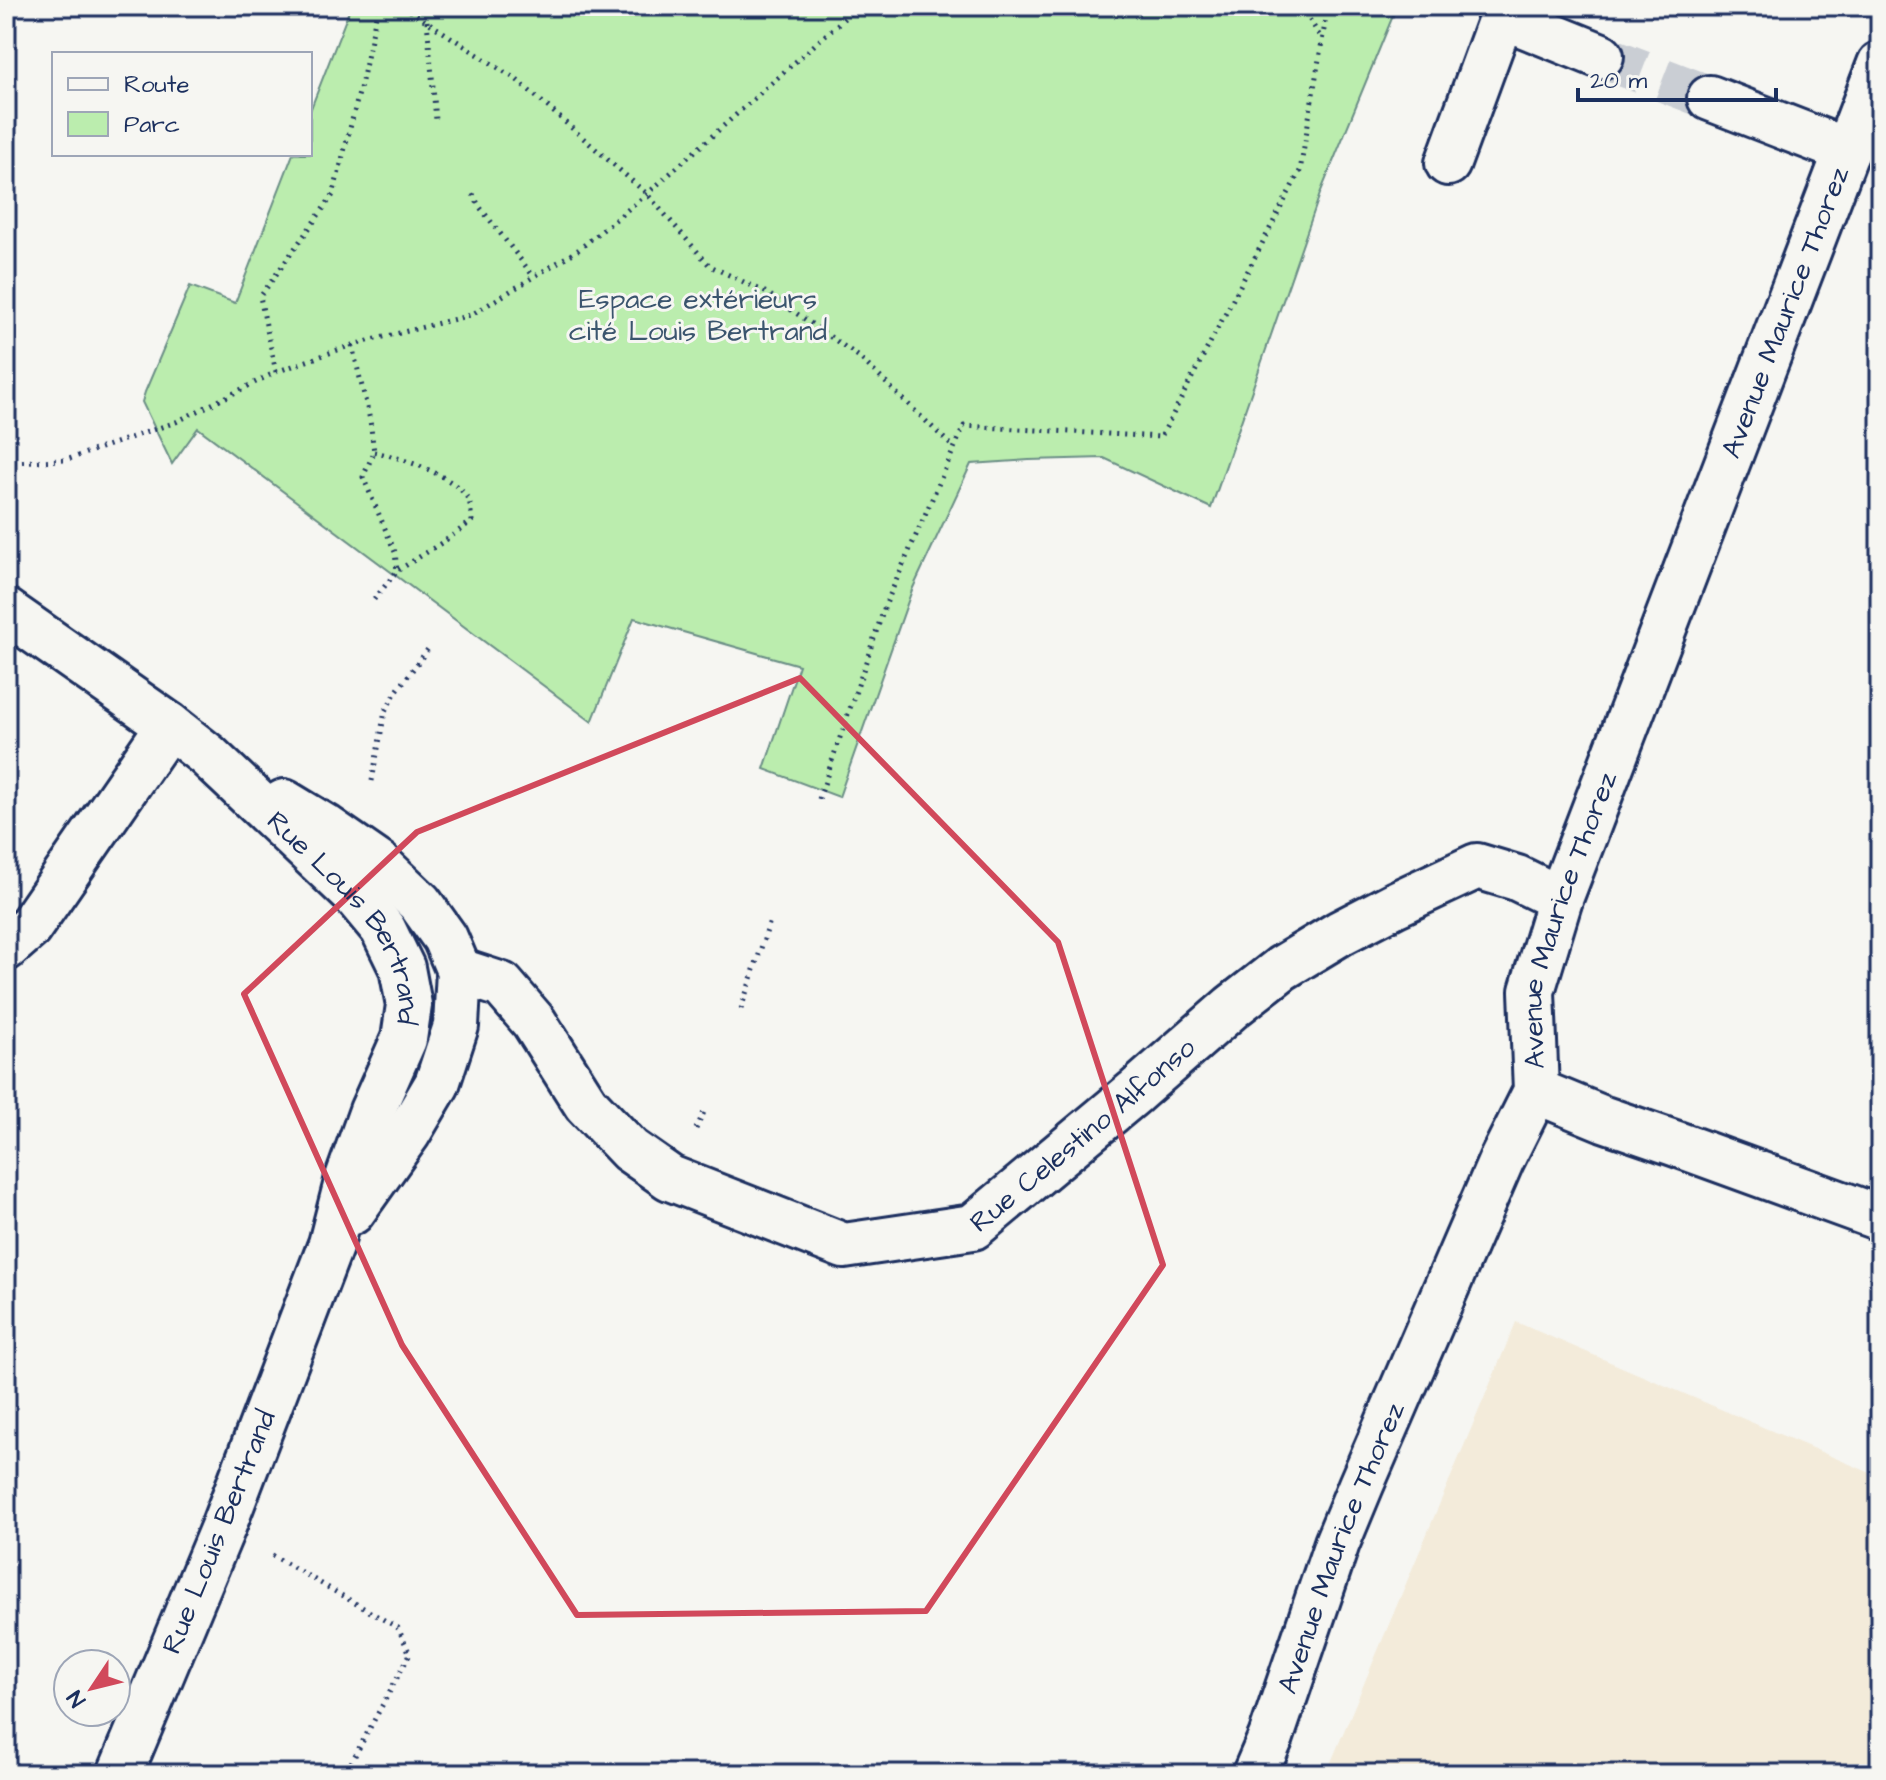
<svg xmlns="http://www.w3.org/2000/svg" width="1886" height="1780" font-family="'Architects Daughter',sans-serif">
	<rect width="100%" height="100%" fill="#f6f6f2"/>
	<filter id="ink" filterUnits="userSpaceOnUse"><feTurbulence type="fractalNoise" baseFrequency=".0125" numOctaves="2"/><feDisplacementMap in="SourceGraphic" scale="16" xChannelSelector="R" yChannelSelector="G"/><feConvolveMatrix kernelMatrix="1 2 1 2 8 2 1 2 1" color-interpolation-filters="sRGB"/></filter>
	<g filter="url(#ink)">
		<!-- built -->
		<path fill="#f3ebda" d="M 1516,1322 L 1880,1477 L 1880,1774 L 1326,1774 Z"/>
		<!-- green -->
		<path fill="#bbedae" stroke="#6b8e86" stroke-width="2" d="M 351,6 L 1397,6 L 1321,191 L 1211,508 L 1104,458 L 1029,460 L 971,464 L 912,590 L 839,797 L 764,769 L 799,665 L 634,618 L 592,722 L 198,428 L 172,464 L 142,402 L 145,392 L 190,286 L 235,303 L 293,154 L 310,154 L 310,111 Z"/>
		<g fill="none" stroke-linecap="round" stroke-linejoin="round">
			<!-- minor-tunnel -->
			<path stroke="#caced4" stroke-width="44" stroke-dasharray="44 22" stroke-linecap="butt" d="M 1601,56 L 1710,98"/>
			<!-- minor casing -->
			<g stroke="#1b2f5e" stroke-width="50">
				<g id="minor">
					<path d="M 1710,98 L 1847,151"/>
					<path d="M 1448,163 L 1502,16 L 1601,56"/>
					<path d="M 6,948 L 29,928 L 169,725"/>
					<path id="s1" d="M 459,971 L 502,985 L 534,1022 L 586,1104 L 630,1150 L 670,1178 L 844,1246 L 973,1227 L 1135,1092 L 1232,1007 L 1282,968 L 1340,933 L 1396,904 L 1477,866 L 1517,878 L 1560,899"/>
					<path d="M 1536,1091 L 1604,1119 L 1674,1143 L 1880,1218"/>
				</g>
			</g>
			<!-- major casing -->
			<g stroke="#1b2f5e" stroke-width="50">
				<g id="major">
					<path id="s2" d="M 6,611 L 169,725 L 207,755 L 353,893 L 383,929 L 402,968 L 409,1005 L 404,1039 L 372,1111 L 348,1178 L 331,1244 L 223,1527 L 120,1774"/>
					<path d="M 284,802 L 327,828 L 379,864 L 420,903 L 445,938 L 459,971 L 456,1026 L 437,1084 L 408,1133 L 352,1212"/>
					<path id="s3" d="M 1255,1774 L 1271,1737 L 1337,1543 L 1361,1485 L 1501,1161 L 1536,1091 L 1532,991 L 1560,899 L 1880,64"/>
				</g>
			</g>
			<!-- path -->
			<g stroke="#1b2f5e" stroke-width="5" stroke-dasharray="2 6" stroke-linecap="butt">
				<path d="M 403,6 L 517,80 L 647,194 L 710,266 L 767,293 L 858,356 L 954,448"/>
				<path d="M 1301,6 L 1321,38"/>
				<path d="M 427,21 L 436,120"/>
				<path d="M 473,194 L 479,206 L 534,277"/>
				<path d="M 352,345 L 370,420 L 374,452 L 363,477 L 395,552 L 397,571 L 372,602"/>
				<path d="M 276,372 L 260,297 L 333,195 L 363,77 L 378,6"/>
				<path d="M 374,452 C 398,456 459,477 469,501 C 471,507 471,515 472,521 L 446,540 L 397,571"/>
				<path d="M 6,462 L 66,460 L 176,422 L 276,372 L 352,345 L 471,315 L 578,250 L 647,194 L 858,6"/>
				<path d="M 372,781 L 385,711 L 396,692 L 431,645"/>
				<path d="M 819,799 L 885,606 L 964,426 L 1161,437 L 1300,171 L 1328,6"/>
				<path d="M 741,1009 L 771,918"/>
				<path d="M 696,1129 L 706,1108"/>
				<path d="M 272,1555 L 398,1628 L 410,1654 L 345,1774"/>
				<path d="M 1191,1774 L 1197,1761"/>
			</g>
			<!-- minor -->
			<use href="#minor" stroke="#f6f6f2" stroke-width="44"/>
			<!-- major -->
			<use href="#major" stroke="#f6f6f2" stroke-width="44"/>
		</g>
	</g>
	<!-- marked area -->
	<path fill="none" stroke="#d1495b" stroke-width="6" stroke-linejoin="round" d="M 800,678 L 1058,942 L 1163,1265 L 926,1611 L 577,1615 L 402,1345 L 244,994 L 417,832 Z"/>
	<g text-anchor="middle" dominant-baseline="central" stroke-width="6" stroke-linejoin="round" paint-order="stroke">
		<!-- park labels -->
		<g font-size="28" fill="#3b556e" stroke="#f6f6f2">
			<text x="698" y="299">Espace extérieurs<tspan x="698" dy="32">cité Louis Bertrand</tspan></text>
		</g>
		<!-- street labels -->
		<g font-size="28" fill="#1b2f5e" stroke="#f6f6f2">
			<text stroke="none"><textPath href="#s3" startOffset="1564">Avenue Maurice Thorez</textPath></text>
			<text stroke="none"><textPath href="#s3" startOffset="916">Avenue Maurice Thorez</textPath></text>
			<text stroke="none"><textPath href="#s2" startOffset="466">Rue Louis Bertrand</textPath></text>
			<text stroke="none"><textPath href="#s1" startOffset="764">Rue Celestino Alfonso</textPath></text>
			<text transform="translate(219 1532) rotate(-68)">Rue Louis Bertrand</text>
			<text stroke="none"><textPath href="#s3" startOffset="242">Avenue Maurice Thorez</textPath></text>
		</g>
	</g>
	<!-- margin -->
	<rect width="1886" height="1780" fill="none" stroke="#f6f6f2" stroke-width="32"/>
	<rect x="16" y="16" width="1854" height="1748" fill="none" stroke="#1b2f5e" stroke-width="3" filter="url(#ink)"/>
	<!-- legend -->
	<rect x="52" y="52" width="260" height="104" fill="#f6f6f2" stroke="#9ea6b7" stroke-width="2"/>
	<rect x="68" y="78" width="40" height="12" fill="#f6f6f2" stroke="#9ea6b7" stroke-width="2"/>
	<text x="124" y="92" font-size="24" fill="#1b2f5e">Route</text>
	<rect x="68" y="112" width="40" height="24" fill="#bbedae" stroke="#9ea6b7" stroke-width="2"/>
	<text x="124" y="132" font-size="24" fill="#1b2f5e">Parc</text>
	<!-- north arrow -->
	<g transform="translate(92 1688) rotate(235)"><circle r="38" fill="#f6f6f2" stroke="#9ea6b7" stroke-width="2"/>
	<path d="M0-6L14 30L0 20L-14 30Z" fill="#d1495b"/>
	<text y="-12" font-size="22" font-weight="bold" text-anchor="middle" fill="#1b2f5e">N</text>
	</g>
	<!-- scale -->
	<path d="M1578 88v12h198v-12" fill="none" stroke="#1b2f5e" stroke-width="4"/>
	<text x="1590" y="88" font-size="24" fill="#1b2f5e" stroke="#f6f6f2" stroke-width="6" paint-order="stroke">20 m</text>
</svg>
